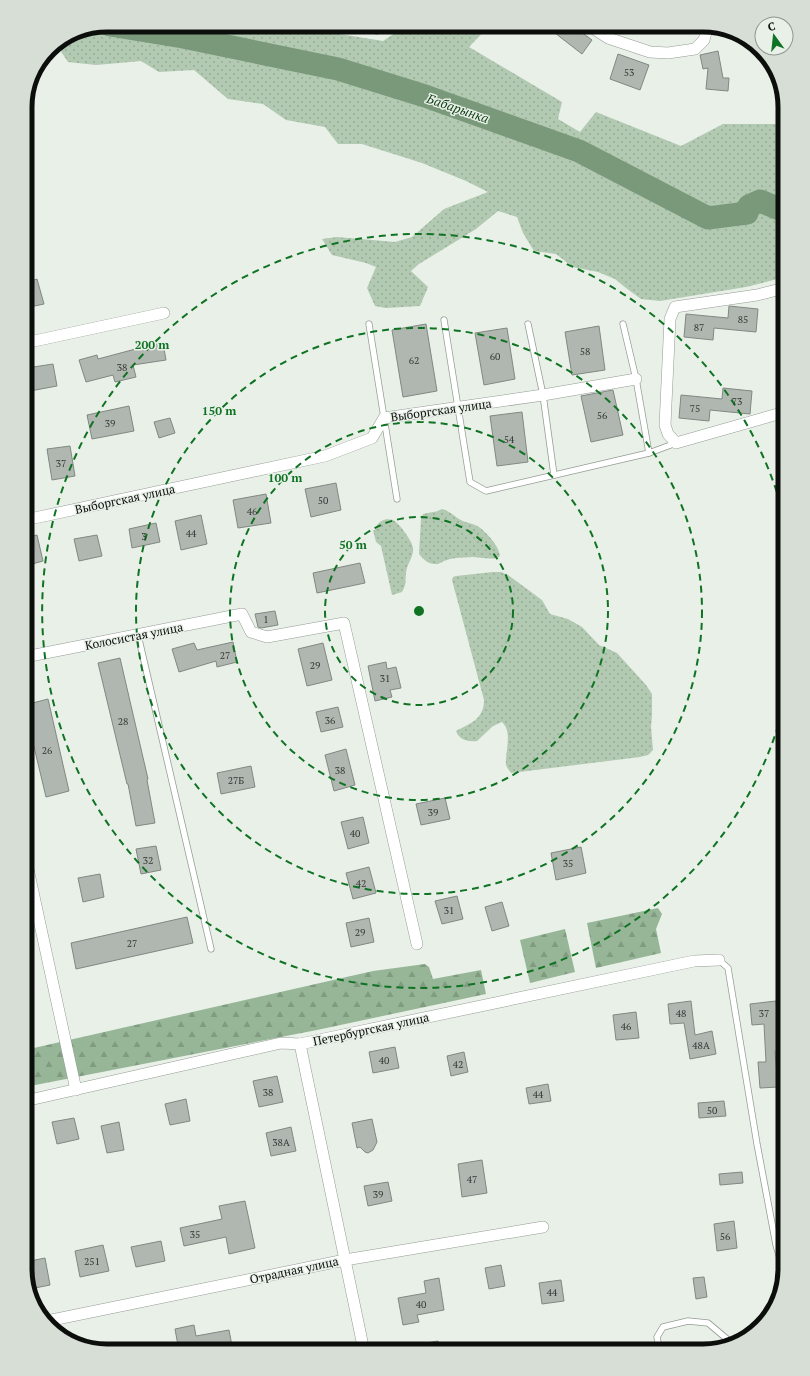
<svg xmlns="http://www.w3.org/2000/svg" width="810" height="1376" font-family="'PT Serif',serif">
	<defs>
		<pattern id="grass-dots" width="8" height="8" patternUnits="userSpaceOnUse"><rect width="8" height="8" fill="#b2c9b2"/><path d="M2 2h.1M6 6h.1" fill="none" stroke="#98ab98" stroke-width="1.8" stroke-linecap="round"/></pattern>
		<pattern id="forest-firs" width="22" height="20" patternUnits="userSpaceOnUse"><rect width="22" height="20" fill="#97b697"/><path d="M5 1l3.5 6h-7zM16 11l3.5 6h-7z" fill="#819b81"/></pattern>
	</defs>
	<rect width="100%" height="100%" fill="#e8f0e8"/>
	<!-- grass -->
	<g fill="url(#grass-dots)">
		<path d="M 107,25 L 284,25 L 383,41 L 407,25 L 490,25 L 469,47 L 562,102 L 558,119 L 580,132 L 596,112 L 681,146 L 723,124 L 785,124 L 785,277 L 746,287 L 660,301 L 641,299 L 626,288 L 615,279 L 598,272 L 573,267 L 556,254 L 534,251 L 523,233 L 517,217 L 498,211 L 476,229 L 419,264 L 411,271 L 428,287 L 420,306 L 386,308 L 375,306 L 367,288 L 376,267 L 366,263 L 332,255 L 322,239 L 337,237 L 395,242 L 412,237 L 444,209 L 488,192 L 466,181 L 422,163 L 362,144 L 338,144 L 325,127 L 286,120 L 263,104 L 228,99 L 194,70 L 159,72 L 141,61 L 96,65 L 68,62 L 56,44 L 76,31 Z"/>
		<path d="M 442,509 C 449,511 453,515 459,519 C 465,523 473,523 479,527 C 487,533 499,546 500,556 C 494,561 480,557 472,557 C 464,558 455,557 447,560 C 442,561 439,565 435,564 C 428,564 423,559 419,554 L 421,519 L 423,514 C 430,512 435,513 442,509 Z"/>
		<path d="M 387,519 C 389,520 391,519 393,520 C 399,523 413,542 413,548 C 414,555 409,561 407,568 C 404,578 408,582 402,592 L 392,595 L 381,546 L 376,542 L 373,530 L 375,530 C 377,523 380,521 387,519 Z"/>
		<path d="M 493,572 L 501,572 L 508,575 L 542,600 L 550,614 L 568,619 L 582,627 L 599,645 L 617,653 L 646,685 L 652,694 L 652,715 L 651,727 L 653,750 L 648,755 L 640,757 L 511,773 C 509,770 507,768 506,765 C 505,751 513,732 502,722 L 493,726 L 477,741 C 468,742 459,740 456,731 C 471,723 484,719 484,700 L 452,580 L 453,577 L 456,576 Z"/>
	</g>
	<!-- forest -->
	<g fill="url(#forest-firs)">
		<path d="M 658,908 L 662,914 L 656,929 L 661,953 L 596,968 L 587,923 Z"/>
		<path d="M 565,929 L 575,972 L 530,983 L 520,940 Z"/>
		<path d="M 425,964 L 429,967 L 433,979 L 481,970 L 486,994 L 317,1030 L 25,1087 L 25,1050 L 373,971 Z"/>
	</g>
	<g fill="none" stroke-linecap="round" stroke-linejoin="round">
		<!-- river -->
		<path stroke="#7a987a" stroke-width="23" d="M 110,25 L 183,37 L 338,69 L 425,96 L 579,151 L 708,218 L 747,213 L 749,206 L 760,201 L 777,208 L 785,209"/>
	</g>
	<!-- building -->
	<g fill="#b0b7b0" stroke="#818881">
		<path d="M 546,25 L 569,25 L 575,31 L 577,29 L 592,40 L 582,54 L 560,37 Z"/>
		<path d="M 718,51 L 723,78 L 729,78 L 728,91 L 706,89 L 708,68 L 703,69 L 700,55 Z"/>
		<path d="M 618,54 L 649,65 L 640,90 L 610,79 Z"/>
		<path d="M 37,279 L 44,304 L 25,308 L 25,283 Z"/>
		<path d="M 729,306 L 758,309 L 756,332 L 714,328 L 713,340 L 684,337 L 686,314 L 728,318 Z"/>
		<path d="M 426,324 L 437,391 L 403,397 L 392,330 Z"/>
		<path d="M 599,326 L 605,370 L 572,375 L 565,332 Z"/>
		<path d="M 507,328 L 515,379 L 484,385 L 475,333 Z"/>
		<path d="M 163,343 L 166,360 L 133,365 L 136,377 L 115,382 L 113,375 L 86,382 L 79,360 L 97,355 L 98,359 L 143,347 Z"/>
		<path d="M 53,364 L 57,386 L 30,391 L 27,368 Z"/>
		<path d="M 723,388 L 752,391 L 750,414 L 710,410 L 709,421 L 679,418 L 681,395 L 722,399 Z"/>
		<path d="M 613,390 L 623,435 L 591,442 L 581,396 Z"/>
		<path d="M 129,406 L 134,431 L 92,439 L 87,415 Z"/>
		<path d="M 522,412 L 528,462 L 497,466 L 490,416 Z"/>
		<path d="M 170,418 L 175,433 L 159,438 L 154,422 Z"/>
		<path d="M 70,446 L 75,476 L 52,480 L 47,449 Z"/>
		<path d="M 336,483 L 341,510 L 311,517 L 305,489 Z"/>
		<path d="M 266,494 L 271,523 L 238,528 L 233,500 Z"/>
		<path d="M 201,515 L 207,544 L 181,550 L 175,521 Z"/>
		<path d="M 156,523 L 160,542 L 132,548 L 129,529 Z"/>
		<path d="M 37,535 L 43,561 L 25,566 L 25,538 Z"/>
		<path d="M 97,535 L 102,556 L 79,561 L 74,539 Z"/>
		<path d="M 360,563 L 365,583 L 317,593 L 313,573 Z"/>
		<path d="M 275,611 L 278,625 L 261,628 L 258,627 L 255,614 Z"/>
		<path d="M 233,642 L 237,662 L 217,667 L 216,661 L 179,672 L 172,649 L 194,643 L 197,650 Z"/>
		<path d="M 323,643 L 332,680 L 307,686 L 298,649 Z"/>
		<path d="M 120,658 L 148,779 L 147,780 L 155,823 L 136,826 L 128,784 L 127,784 L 98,663 Z"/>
		<path d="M 386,662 L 387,669 L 396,667 L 401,688 L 390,690 L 392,697 L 375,701 L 368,666 Z"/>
		<path d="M 48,699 L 69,791 L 46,797 L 25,709 L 25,705 Z"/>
		<path d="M 338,707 L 343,727 L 321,732 L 316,712 Z"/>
		<path d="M 346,749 L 355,785 L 334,791 L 325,755 Z"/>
		<path d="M 251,766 L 255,787 L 221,794 L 217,773 Z"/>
		<path d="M 445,798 L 450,819 L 421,825 L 416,804 Z"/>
		<path d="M 363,817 L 369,843 L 348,849 L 341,822 Z"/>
		<path d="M 156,846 L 161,870 L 141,874 L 136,849 Z"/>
		<path d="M 581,847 L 586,873 L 556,880 L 551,853 Z"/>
		<path d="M 369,867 L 376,893 L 353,899 L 346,873 Z"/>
		<path d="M 100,874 L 104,897 L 83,902 L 78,878 Z"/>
		<path d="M 457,896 L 463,919 L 442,924 L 435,901 Z"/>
		<path d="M 502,902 L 509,926 L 492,931 L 485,907 Z"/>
		<path d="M 187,917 L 193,943 L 76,969 L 71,943 Z"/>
		<path d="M 369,918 L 374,942 L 351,947 L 346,923 Z"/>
		<path d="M 691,1001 L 695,1035 L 712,1031 L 716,1054 L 690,1059 L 684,1023 L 670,1024 L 668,1004 Z"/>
		<path d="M 776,1001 L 779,1030 L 785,1029 L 785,1050 L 775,1051 L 778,1087 L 760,1088 L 758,1062 L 766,1062 L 764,1024 L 752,1025 L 750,1004 Z"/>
		<path d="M 636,1012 L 639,1038 L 616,1040 L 613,1015 Z"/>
		<path d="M 395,1047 L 399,1068 L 373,1073 L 369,1052 Z"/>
		<path d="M 464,1052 L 468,1072 L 451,1076 L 447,1056 Z"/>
		<path d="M 277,1076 L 283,1102 L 259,1107 L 253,1081 Z"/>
		<path d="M 548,1084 L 551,1101 L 529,1104 L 526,1088 Z"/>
		<path d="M 186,1099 L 190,1121 L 170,1125 L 165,1104 Z"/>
		<path d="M 724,1101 L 726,1116 L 699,1118 L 698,1103 Z"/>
		<path d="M 74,1118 L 79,1139 L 57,1144 L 52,1122 Z"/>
		<path d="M 372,1119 L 377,1142 L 373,1150 L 368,1153 L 365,1152 L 360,1147 L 357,1148 L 352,1123 Z"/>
		<path d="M 119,1122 L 124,1150 L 107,1153 L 101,1126 Z"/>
		<path d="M 291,1127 L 296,1151 L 271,1156 L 266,1133 Z"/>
		<path d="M 482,1160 L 487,1193 L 462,1197 L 458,1164 Z"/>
		<path d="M 742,1172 L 743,1183 L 720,1185 L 719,1174 Z"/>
		<path d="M 388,1182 L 392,1201 L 368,1206 L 364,1186 Z"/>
		<path d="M 245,1201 L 255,1248 L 229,1254 L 226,1237 L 184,1246 L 180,1228 L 222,1219 L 219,1206 Z"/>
		<path d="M 734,1221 L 737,1248 L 717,1251 L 714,1224 Z"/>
		<path d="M 161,1241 L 165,1261 L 136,1267 L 131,1247 Z"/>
		<path d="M 103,1245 L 109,1271 L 80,1277 L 75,1251 Z"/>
		<path d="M 45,1258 L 50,1285 L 30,1289 L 25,1269 L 25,1262 Z"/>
		<path d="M 501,1265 L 505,1286 L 489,1289 L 485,1268 Z"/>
		<path d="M 704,1277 L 707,1297 L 696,1299 L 693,1278 Z"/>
		<path d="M 439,1278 L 444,1310 L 417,1315 L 419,1322 L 403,1325 L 398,1298 L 426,1293 L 424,1281 Z"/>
		<path d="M 561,1280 L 564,1301 L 542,1304 L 539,1283 Z"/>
		<path d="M 194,1325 L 196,1336 L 229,1330 L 233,1351 L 179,1351 L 175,1329 Z"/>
		<path d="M 438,1341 L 440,1351 L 411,1351 L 411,1346 Z"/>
	</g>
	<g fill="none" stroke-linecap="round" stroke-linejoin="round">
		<!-- service casing -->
		<g stroke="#959c95" stroke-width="7">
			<g id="service">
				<path d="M 352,25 L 377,31 L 389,25"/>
				<path d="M 444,320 L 470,482 L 486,491 L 649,453 L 676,443"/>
				<path d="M 369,324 L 397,499"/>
				<path d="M 528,324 L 543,395 L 554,475"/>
				<path d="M 623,324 L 636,379 L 649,453"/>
				<path d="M 138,635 L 211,949"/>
				<path d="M 719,960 L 728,968 L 757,1144 L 776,1245 L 784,1272"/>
				<path d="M 661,1351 L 659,1348 L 657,1337 L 663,1327 L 688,1321 L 708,1323 L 733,1344"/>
			</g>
		</g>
		<!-- minor casing -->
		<g stroke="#959c95" stroke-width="12">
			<g id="minor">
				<path d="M 588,25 L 608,38 L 650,52 L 668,53 L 695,49 L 704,40 L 708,25"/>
				<path d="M 25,343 L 164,313"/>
				<path d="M 785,412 L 676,443 L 668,434 L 665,425 L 670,319 L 675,307 L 757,295 L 785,288"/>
				<path d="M 25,520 L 325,456 L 372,438 L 384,418 L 543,395 L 636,379"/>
				<path d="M 25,657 L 242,614 L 251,632 L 267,637 L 344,623 L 417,944"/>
				<path d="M 25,855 L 76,1090"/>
				<path d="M 300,1044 L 364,1351"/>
				<path d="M 25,1101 L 281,1043 L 300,1044 L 694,961 L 719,960"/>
				<path d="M 47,1321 L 345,1260 L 543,1227"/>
			</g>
		</g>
		<!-- service -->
		<use href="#service" stroke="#fff" stroke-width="5.5"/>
		<!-- minor -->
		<use href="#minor" stroke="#fff" stroke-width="11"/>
	</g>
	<!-- distance rings -->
	<g fill="none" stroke="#0f7323" stroke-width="2" stroke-dasharray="7 5">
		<circle cx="419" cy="611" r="94"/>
		<circle cx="419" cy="611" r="189"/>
		<circle cx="419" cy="611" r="283"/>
		<path d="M785 702A377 377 0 1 1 785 520"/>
	</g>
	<g text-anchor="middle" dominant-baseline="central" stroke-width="3" stroke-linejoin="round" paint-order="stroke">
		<!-- number labels -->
		<g font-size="10" fill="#353835">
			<text x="629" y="72">53</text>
			<text x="743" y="319">85</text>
			<text x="699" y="327">87</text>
			<text x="585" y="351">58</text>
			<text x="495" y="356">60</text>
			<text x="414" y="360">62</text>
			<text x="122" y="367">38</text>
			<text x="737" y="401">73</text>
			<text x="695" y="408">75</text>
			<text x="602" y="415">56</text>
			<text x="110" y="423">39</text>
			<text x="509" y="439">54</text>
			<text x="61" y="463">37</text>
			<text x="323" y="500">50</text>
			<text x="252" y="511">46</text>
			<text x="191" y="533">44</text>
			<text x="144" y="536">3</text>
			<text x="266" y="619">1</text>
			<text x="225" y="655">27</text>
			<text x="315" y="665">29</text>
			<text x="385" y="678">31</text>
			<text x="330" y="720">36</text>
			<text x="123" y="721">28</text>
			<text x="47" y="750">26</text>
			<text x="340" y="770">38</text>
			<text x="236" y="780">27Б</text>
			<text x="433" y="812">39</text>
			<text x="355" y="833">40</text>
			<text x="148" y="860">32</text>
			<text x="568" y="863">35</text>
			<text x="361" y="883">42</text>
			<text x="449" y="910">31</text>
			<text x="360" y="932">29</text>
			<text x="132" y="943">27</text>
			<text x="681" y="1013">48</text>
			<text x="764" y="1013">37</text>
			<text x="626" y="1026">46</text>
			<text x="701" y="1045">48А</text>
			<text x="384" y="1060">40</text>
			<text x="458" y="1064">42</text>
			<text x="268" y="1092">38</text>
			<text x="538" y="1094">44</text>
			<text x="712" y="1110">50</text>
			<text x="281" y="1142">38А</text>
			<text x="472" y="1179">47</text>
			<text x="378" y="1194">39</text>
			<text x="195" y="1234">35</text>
			<text x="725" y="1236">56</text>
			<text x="92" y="1261">251</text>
			<text x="552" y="1292">44</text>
			<text x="421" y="1304">40</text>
		</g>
		<!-- street labels -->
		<g font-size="12" fill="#0c0e0c" stroke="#e8f0e8">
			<text transform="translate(441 410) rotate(-8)">Выборгская улица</text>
			<text transform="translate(125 499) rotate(-12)">Выборгская улица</text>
			<text transform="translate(134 636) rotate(-11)">Колосистая улица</text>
			<text transform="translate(371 1029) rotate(-12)">Петербургская улица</text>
			<text transform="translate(294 1270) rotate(-12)">Отрадная улица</text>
		</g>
		<!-- water labels -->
		<g font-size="13" font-style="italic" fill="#0c3c12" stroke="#e8f0e8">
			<text transform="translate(458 108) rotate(19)">Бабарынка</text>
		</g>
	</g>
	<!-- crop -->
	<path d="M0 0H810V1376H0ZM107 32H703A75 75 0 0 1 778 107V1269A75 75 0 0 1 703 1344H107A75 75 0 0 1 32 1269V107A75 75 0 0 1 107 32Z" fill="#d6ded6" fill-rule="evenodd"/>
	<path fill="none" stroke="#0c0e0c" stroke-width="5" d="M107 32H703A75 75 0 0 1 778 107V1269A75 75 0 0 1 703 1344H107A75 75 0 0 1 32 1269V107A75 75 0 0 1 107 32Z"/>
	<circle cx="419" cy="611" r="6" fill="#0f7323" stroke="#e8f0e8" stroke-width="2"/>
	<g font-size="12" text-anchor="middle" font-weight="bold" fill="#0f7323" stroke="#e8f0e8" stroke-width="3" stroke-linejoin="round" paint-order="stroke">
		<text x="152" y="349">200 m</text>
		<text x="219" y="415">150 m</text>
		<text x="285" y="482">100 m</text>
		<text x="353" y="549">50 m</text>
	</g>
	<!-- north arrow -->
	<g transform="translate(774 36) rotate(345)"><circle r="19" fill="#e8f0e8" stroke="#909690"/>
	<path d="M0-3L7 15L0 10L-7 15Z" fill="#0f7323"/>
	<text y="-6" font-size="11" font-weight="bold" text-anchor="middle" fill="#0c0e0c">С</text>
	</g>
</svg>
